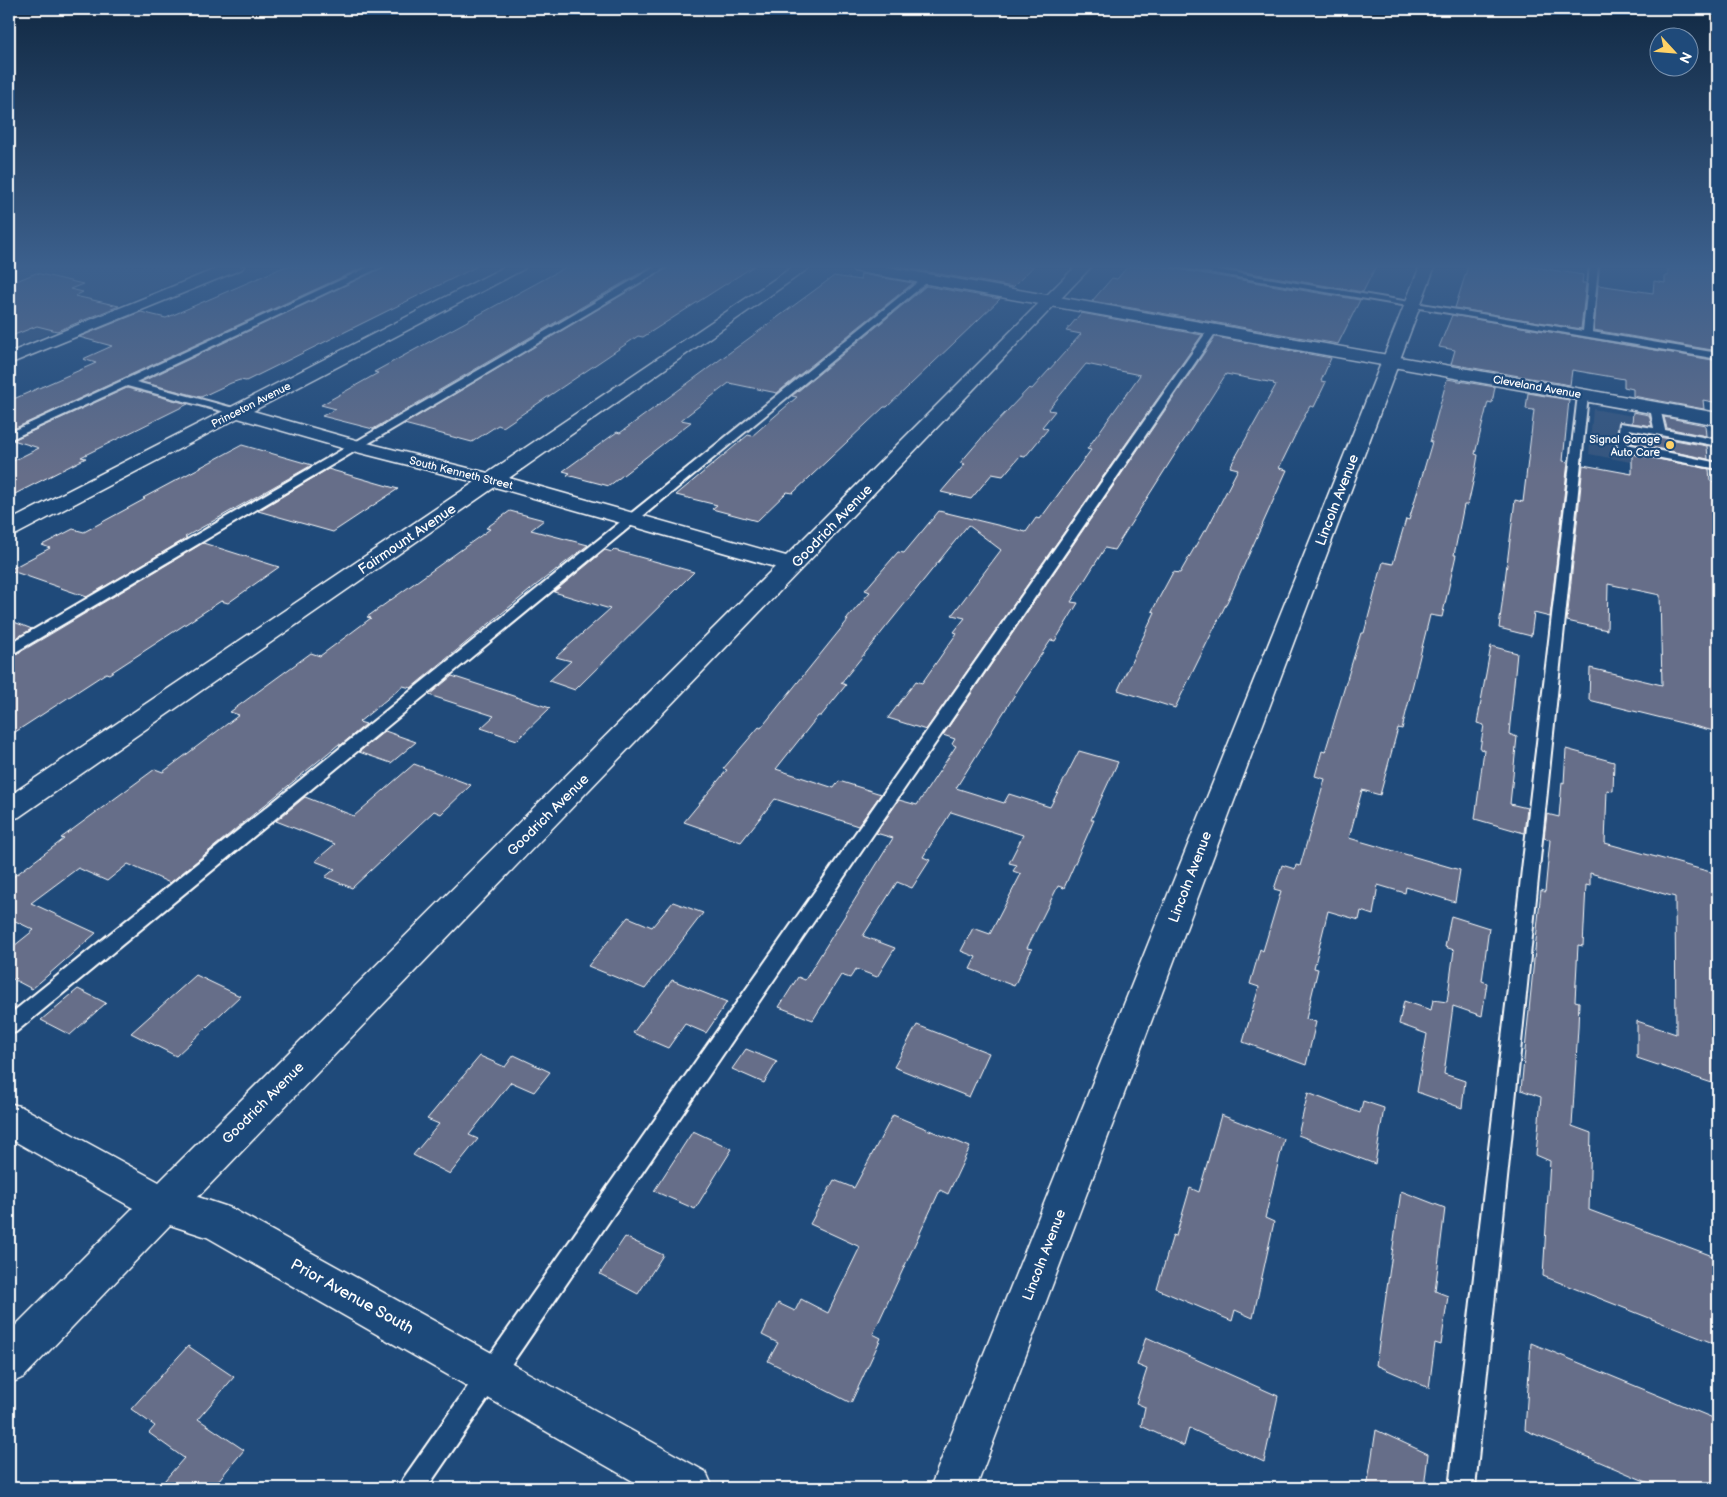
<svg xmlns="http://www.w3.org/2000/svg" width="1727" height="1497" font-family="'Balsamiq Sans',sans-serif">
	<rect width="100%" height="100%" fill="#1f4a7a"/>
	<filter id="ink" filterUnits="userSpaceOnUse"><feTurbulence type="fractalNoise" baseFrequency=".02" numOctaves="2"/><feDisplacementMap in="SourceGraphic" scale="10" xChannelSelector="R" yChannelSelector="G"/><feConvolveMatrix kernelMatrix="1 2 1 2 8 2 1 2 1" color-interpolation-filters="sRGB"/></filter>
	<g filter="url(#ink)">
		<!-- built -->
		<g fill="#34557e">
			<path d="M 9,266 L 214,266 L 9,350 Z"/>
			<path d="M 1593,409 L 1718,431 L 1718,479 L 1589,454 Z"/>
		</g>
		<!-- building -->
		<g fill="#666e89" stroke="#fff">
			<path d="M 286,266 L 366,266 L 9,431 L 9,401 L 96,363 L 83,359 L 112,346 L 79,337 L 141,312 L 166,318 Z"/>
			<path d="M 385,266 L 478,266 L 246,381 L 240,380 L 231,383 L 201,397 L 141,382 Z"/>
			<path d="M 568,266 L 652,266 L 373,429 L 322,416 L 336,409 L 321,405 L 378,373 L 374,372 Z"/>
			<path d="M 670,266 L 754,266 L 643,337 L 638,336 L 503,427 L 498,425 L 472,442 L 404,424 Z"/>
			<path d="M 895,266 L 1034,266 L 1013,287 Z"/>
			<path d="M 1128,266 L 1158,266 L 1360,300 L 1338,344 L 1092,301 L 1112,278 L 1117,279 Z"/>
			<path d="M 1229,266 L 1376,266 L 1363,292 L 1227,269 Z"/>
			<path d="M 1468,266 L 1528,266 L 1583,275 L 1582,283 L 1586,283 L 1581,329 L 1455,308 Z"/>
			<path d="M 1668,266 L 1714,266 L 1718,315 L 1718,351 L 1594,330 L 1598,285 L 1653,293 L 1654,281 L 1665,283 L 1665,276 L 1668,276 Z"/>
			<path d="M 36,273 L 83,284 L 70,289 L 83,292 L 75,296 L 119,306 L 57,331 L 37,326 L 9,337 L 9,284 Z"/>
			<path d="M 861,274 L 913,283 L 777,393 L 729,383 L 681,420 L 691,422 L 609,486 L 567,475 L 570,473 L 563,471 L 617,432 L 620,433 L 834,276 L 860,280 Z"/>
			<path d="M 926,286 L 1000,299 L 887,407 L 884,407 L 793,493 L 787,492 L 757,521 L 712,509 L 717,505 L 676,495 L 748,435 L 752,436 L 797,397 L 792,396 Z"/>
			<path d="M 1081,313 L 1202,335 L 926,730 L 888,718 L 916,681 L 922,683 L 957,633 L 954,632 L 965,618 L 952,615 L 1001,550 L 968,525 L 841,683 L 846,685 L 821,716 L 818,716 L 776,769 L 834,788 L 839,781 L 881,794 L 858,826 L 775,799 L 741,842 L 684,822 L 727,770 L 723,769 L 759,727 L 761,728 L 848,620 L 846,620 L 870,592 L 865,590 L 898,552 L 904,553 L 939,511 L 1026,532 L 1036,518 L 1040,519 L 1091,450 L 1087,449 L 1140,375 L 1086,364 L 1048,410 L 1055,411 L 1042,427 L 1048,429 L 1025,457 L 1020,456 L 1003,476 L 992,474 L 971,499 L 941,492 L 965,464 L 960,463 L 985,434 L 1029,388 L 1032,389 L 1081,334 L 1066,331 Z"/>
			<path d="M 1452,315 L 1718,361 L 1718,403 L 1703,400 L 1704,409 L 1633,396 L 1633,389 L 1624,387 L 1624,379 L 1572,370 L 1570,385 L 1451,364 L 1455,350 L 1439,347 Z"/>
			<path d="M 1215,337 L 1331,358 L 1321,381 L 1326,382 L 1314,407 L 1310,406 L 1302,421 L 1279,468 L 1287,470 L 1231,594 L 1175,708 L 1118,690 L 1155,612 L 1152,611 L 1173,572 L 1180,573 L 1204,531 L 1206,531 L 1238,469 L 1230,467 L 1276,385 L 1273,384 L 1274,383 L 1226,374 L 1114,550 L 1105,548 L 1071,602 L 1078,603 L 1055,641 L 1051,640 L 1024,680 L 956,788 L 1004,803 L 1009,794 L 1050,807 L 1079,751 L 1118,762 L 1091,820 L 1094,820 L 1064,888 L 1058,886 L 1027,948 L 1032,949 L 1014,986 L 970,969 L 976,957 L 961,951 L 973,928 L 990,934 L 1021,874 L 1013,871 L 1017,865 L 1009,863 L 1023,835 L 951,812 L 923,857 L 930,860 L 912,888 L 897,882 L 863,936 L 895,948 L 877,977 L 856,969 L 850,978 L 841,975 L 813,1020 L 779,1007 L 798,977 L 805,980 L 893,838 L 876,833 L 899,800 L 917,805 L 956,746 L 952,744 L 955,739 L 943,735 Z"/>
			<path d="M 1447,379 L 1495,387 L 1492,403 L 1488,402 L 1475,454 L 1478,455 L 1475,473 L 1468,505 L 1464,505 L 1454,555 L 1456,555 L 1442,617 L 1430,615 L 1402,729 L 1398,728 L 1380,795 L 1362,790 L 1349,838 L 1460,870 L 1455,902 L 1406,887 L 1405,893 L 1378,885 L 1373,915 L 1361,911 L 1359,920 L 1328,911 L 1314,968 L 1318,969 L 1306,1019 L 1316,1022 L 1306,1065 L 1243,1042 L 1259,987 L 1250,984 L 1260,949 L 1263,951 L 1281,891 L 1274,889 L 1282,865 L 1295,869 L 1296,865 L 1300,866 L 1325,779 L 1315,776 L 1322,751 L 1325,752 L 1361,633 L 1364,633 L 1383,562 L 1393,564 L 1406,519 L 1409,520 L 1432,442 L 1430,442 Z"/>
			<path d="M 127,388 L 188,404 L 81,457 L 86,458 L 9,497 L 9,463 L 39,448 L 13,440 Z"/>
			<path d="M 1528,393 L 1569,400 L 1563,461 L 1568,462 L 1550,617 L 1534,613 L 1531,636 L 1499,628 L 1515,500 L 1523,502 L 1534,410 L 1526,409 Z"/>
			<path d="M 1633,412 L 1649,415 L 1652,426 L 1632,423 Z"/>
			<path d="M 1664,417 L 1705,425 L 1706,436 L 1667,428 Z"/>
			<path d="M 1632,432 L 1707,446 L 1708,459 L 1632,443 Z"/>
			<path d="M 242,445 L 312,465 L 185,537 L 187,538 L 87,597 L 9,570 L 50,548 L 42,545 L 73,529 L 84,532 L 145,499 L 143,498 Z"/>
			<path d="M 1632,454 L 1709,469 L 1710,481 L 1718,483 L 1718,732 L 1589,700 L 1590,668 L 1662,685 L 1660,595 L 1608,584 L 1607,630 L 1567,621 L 1583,465 L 1632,474 Z"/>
			<path d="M 328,469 L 398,489 L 333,532 L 258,511 Z"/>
			<path d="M 510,511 L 544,520 L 531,530 L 588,545 L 535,586 L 411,688 L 403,686 L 359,722 L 366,724 L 341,745 L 339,744 L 170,883 L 128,864 L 107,881 L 78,868 L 31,903 L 96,933 L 32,989 L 9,977 L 9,950 L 34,930 L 11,919 L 9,921 L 9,880 L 64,839 L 61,838 L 155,769 L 163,772 L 239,715 L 230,712 L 311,653 L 320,656 L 371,618 L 367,617 L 490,529 L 486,528 Z"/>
			<path d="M 203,543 L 279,567 L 228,603 L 221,601 L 109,674 L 106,673 L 9,736 L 9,656 L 15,655 L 49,635 Z"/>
			<path d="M 605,550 L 612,552 L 614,550 L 694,572 L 575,690 L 549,681 L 571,661 L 556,657 L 610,609 L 554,592 Z"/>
			<path d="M 9,620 L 32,629 L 9,642 Z"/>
			<path d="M 1491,646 L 1517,653 L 1509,734 L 1517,737 L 1510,804 L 1527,808 L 1524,833 L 1475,819 L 1484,750 L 1480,749 L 1484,725 L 1477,723 Z"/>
			<path d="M 452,676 L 550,708 L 517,740 L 481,728 L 494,716 L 429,695 Z"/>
			<path d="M 385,731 L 416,742 L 391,763 L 359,752 Z"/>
			<path d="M 1566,749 L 1614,762 L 1613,791 L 1607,790 L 1605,843 L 1718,874 L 1718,1085 L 1637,1058 L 1637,1021 L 1676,1034 L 1675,897 L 1590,873 L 1590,886 L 1586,885 L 1583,946 L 1578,945 L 1575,1001 L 1579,1002 L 1578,1028 L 1572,1126 L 1591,1133 L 1589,1210 L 1718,1258 L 1718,1345 L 1543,1276 L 1550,1161 L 1536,1155 L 1541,1097 L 1521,1090 L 1541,890 L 1545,892 L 1550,840 L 1544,838 L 1547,814 L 1559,817 L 1562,782 L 1564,783 Z"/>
			<path d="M 414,764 L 471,785 L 441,814 L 434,811 L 352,888 L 325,877 L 335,869 L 315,861 L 335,844 L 276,821 L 305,797 L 354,816 Z"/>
			<path d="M 673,902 L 703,913 L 645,989 L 588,966 L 628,917 L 652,927 Z"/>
			<path d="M 1451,916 L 1489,928 L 1482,981 L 1487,983 L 1482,1016 L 1453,1006 L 1444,1074 L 1465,1081 L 1462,1108 L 1417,1092 L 1427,1034 L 1399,1024 L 1404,1001 L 1431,1010 L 1433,1000 L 1447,1002 L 1454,950 L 1445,947 Z"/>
			<path d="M 196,975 L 240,996 L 176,1056 L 131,1033 Z"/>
			<path d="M 672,980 L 727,1002 L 706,1033 L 685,1024 L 668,1048 L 633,1033 Z"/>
			<path d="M 78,989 L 106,1003 L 70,1035 L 41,1020 Z"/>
			<path d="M 917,1025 L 989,1053 L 969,1097 L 894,1067 Z"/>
			<path d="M 746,1049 L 777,1062 L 764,1083 L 732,1069 Z"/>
			<path d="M 514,1055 L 550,1072 L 534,1092 L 511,1082 L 469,1135 L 478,1139 L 450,1174 L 413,1155 L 439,1124 L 427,1119 L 480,1056 L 505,1067 Z"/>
			<path d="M 1308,1093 L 1360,1113 L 1363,1101 L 1384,1108 L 1375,1164 L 1298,1135 Z"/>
			<path d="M 893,1115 L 970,1147 L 948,1194 L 940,1190 L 873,1334 L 881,1338 L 851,1403 L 768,1361 L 778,1343 L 762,1335 L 778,1303 L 795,1311 L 801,1299 L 828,1313 L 860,1247 L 810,1224 L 834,1180 L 854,1188 Z"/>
			<path d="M 1221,1115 L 1284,1139 L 1265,1218 L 1274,1222 L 1253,1318 L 1235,1310 L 1232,1321 L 1157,1289 L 1173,1235 L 1176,1236 L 1190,1188 L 1199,1192 Z"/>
			<path d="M 693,1131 L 732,1149 L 695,1209 L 654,1191 Z"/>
			<path d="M 1401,1191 L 1445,1208 L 1435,1291 L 1448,1296 L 1441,1345 L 1435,1343 L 1429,1388 L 1376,1365 Z"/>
			<path d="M 625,1237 L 663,1255 L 638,1294 L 600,1274 Z"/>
			<path d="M 1146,1337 L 1278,1396 L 1264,1462 L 1189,1428 L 1184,1446 L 1141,1426 L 1145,1407 L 1136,1403 L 1147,1369 L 1137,1365 Z"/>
			<path d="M 1531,1343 L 1718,1420 L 1718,1488 L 1661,1488 L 1525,1430 Z"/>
			<path d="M 188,1346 L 234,1377 L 198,1419 L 244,1450 L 212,1488 L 158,1488 L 184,1458 L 149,1433 L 155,1426 L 131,1409 Z"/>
			<path d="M 1376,1430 L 1428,1454 L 1424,1488 L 1367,1488 Z"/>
		</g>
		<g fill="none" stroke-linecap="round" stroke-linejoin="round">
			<!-- service casing -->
			<g stroke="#fff" stroke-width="4">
				<g id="service">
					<path d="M 371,266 L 383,266 L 136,382 L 241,410 L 242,412 L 241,414 L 237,415 L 127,386 L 9,440 L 9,433 Z"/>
					<path d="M 657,266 L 668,266 L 14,653 L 9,654 L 9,644 Z"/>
					<path d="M 1173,266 L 1195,266 L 1583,331 L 1590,266 L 1598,266 L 1592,332 L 1718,353 L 1718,359 Z"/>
					<path d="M 924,277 L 931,279 L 16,1032 L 9,1034 L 9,1015 Z"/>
					<path d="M 1213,326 L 1218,329 L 427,1488 L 399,1488 L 403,1479 L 1210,327 Z"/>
					<path d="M 1583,392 L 1588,395 L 1475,1488 L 1449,1488 L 1578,395 Z"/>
					<path d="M 1655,405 L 1660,408 L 1665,430 L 1718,440 L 1718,446 L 1629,429 L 1627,444 L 1718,463 L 1718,469 L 1625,451 L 1621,450 L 1617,445 L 1620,423 L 1654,428 L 1650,408 Z"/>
				</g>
			</g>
			<!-- minor casing -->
			<g stroke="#fff" stroke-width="3">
				<g id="minor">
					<path d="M 223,266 L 244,266 L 242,269 L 9,364 L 9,353 Z"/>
					<path d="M 506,266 L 526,266 L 524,269 L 253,411 L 363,442 L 488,473 L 794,266 L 812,266 L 509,478 L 786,556 L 1076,266 L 1092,266 L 198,1197 L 231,1208 L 706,1472 L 713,1488 L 645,1488 L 207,1237 L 170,1225 L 24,1377 L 9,1384 L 9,1332 L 133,1208 L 9,1138 L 9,1103 L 22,1107 L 159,1182 L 775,567 L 495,487 L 19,817 L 9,820 L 9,796 L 475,482 L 349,450 L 238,418 L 17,534 L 9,535 L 9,521 Z"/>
					<path d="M 1420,266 L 1435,266 L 976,1488 L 930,1488 Z"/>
				</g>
			</g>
			<!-- tertiary casing -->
			<g stroke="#fff" stroke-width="3">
				<path id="tertiary" d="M 847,266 L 882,266 L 1718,413 L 1718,425 L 854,271 Z"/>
			</g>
			<!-- service -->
			<use href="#service" fill="#1f4a7a" fill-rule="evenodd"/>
			<!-- minor -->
			<use href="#minor" fill="#1f4a7a" fill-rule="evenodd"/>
			<!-- tertiary -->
			<use href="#tertiary" fill="#1f4a7a" fill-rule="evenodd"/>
		</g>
	</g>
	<!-- sky -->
	<linearGradient id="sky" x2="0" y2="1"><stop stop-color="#112943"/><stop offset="0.56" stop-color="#3c608d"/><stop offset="1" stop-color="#3c608d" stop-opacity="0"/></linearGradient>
	<rect width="1727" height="476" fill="url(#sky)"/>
	<!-- markers -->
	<circle fill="#ffd166" stroke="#1f4a7a" stroke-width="2" cx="1670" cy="445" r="5"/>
	<g text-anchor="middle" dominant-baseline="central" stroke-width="4.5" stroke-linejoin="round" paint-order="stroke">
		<!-- far-street labels -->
		<g font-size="11" fill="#fff" stroke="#1f4a7a">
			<text transform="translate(1537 387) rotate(10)">Cleveland Avenue</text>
			<text transform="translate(251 405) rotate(-27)">Princeton Avenue</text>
			<text transform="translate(461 473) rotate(14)">South Kenneth Street</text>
		</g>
		<!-- far-poi labels -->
		<g font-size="11" fill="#fff" stroke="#1f4a7a" text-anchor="end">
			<text x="1660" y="439">Signal Garage<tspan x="1660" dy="13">Auto Care</tspan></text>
		</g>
		<!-- street labels -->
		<g font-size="14" fill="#fff" stroke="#1f4a7a">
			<text transform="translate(1337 500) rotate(-69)">Lincoln Avenue</text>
			<text transform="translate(832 526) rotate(-46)">Goodrich Avenue</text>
			<text transform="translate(407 539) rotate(-34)">Fairmount Avenue</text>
			<text transform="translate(548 815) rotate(-45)">Goodrich Avenue</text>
			<text transform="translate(1190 877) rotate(-69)">Lincoln Avenue</text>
			<text transform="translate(263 1103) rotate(-45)">Goodrich Avenue</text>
			<text transform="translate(1044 1255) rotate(-69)">Lincoln Avenue</text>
		</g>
		<!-- near-street labels -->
		<g font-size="16" fill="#fff" stroke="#1f4a7a">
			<text transform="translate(352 1297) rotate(29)">Prior Avenue South</text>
		</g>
	</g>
	<!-- margin -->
	<rect width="1727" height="1497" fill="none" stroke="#1f4a7a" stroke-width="30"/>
	<rect x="15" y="15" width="1697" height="1467" fill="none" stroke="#fff" stroke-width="2" filter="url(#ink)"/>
	<!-- north arrow -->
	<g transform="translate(1674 52) rotate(116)"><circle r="24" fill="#1f4a7a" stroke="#7992af"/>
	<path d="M0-4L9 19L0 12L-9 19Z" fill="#ffd166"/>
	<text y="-8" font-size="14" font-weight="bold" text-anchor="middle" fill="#ffffff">N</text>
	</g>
</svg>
